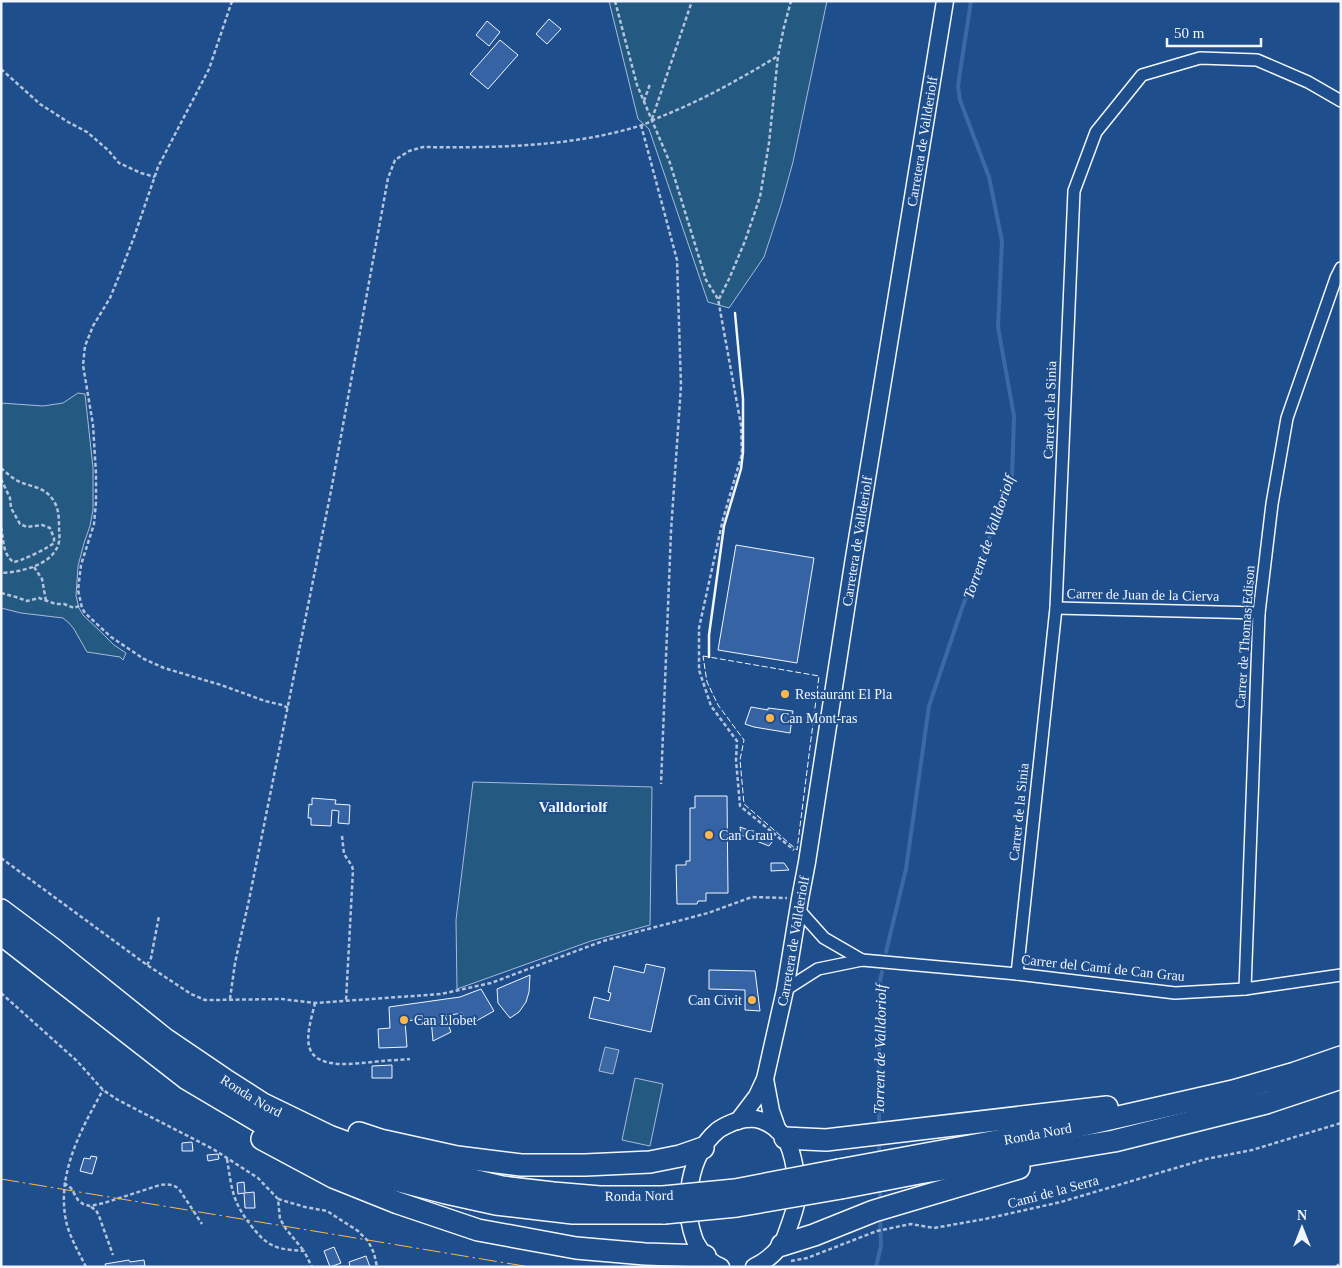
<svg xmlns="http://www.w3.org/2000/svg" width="1342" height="1268" font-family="'Times New Roman',serif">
	<rect width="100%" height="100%" fill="#1f4e8c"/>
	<!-- green -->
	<g fill="#245a82" stroke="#a8bbd7">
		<path d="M 609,1 L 827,1 L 793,162 L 781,205 L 764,257 L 729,308 L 708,302 L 649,129 L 638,119 Z"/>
		<path d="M 78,393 L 85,394 L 93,468 L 93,510 L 90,526 L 84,543 L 78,566 L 76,596 L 79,608 L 83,615 L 101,632 L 114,645 L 126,653 L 123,660 L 120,657 L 87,652 L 74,629 L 69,623 L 63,618 L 21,613 L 1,608 L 1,403 L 43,406 L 63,403 Z"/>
		<path d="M 473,782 L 652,787 L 650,925 L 591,941 L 457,989 L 456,920 Z"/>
		<path d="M 635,1078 L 663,1084 L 650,1146 L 622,1140 Z"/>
	</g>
	<!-- water -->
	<path fill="#3b69a3" stroke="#a8bbd7" d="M 605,1047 L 619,1050 L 613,1074 L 599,1071 Z"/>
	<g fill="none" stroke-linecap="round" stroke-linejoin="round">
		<!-- stream -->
		<g stroke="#3b69a3" stroke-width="4">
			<path d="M 886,952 L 906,869 L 929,706 L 962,608 L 1012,479 L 1014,416 L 998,327 L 1002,241 L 989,177 L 960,100 L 958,87 L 960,72 L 971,1"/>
			<path d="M 879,1126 L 879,985 L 882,972"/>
			<path d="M 879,1141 L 879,1151"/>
			<path d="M 880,1193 L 880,1201"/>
			<path d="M 876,1267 L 881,1246 L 880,1217"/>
		</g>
	</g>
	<!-- building -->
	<g fill="#3563a3" stroke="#f2f6ff">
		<path d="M 549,19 L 561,29 L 547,44 L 536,34 Z"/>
		<path d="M 487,21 L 500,32 L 489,46 L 476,35 Z"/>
		<path d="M 500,40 L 518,55 L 488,89 L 470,74 Z"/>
		<path d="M 736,545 L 814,558 L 797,663 L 718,650 Z"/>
		<path d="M 751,707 L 768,710 L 768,708 L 793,711 L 790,733 L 754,727 L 745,724 Z"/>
		<path d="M 695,796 L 727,796 L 728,893 L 706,893 L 706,901 L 698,901 L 697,904 L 677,904 L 676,865 L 686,865 L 686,861 L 690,861 L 690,808 L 695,808 Z"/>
		<path d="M 312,798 L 336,800 L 335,804 L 350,805 L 349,824 L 338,823 L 339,811 L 332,810 L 331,826 L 311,825 L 311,818 L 308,818 L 309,804 L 312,805 Z"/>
		<path d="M 740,827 L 770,838 L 772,842 L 769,846 L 741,835 Z"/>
		<path d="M 771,863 L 784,863 L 789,870 L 771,871 Z"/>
		<path d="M 646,964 L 665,968 L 651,1032 L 589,1018 L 594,997 L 609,1001 L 611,993 L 608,992 L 614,966 L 644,973 Z"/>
		<path d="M 709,970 L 755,971 L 760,1011 L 745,1010 L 745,990 L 709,989 Z"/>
		<path d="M 530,975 L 529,992 L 526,1002 L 519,1012 L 510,1018 L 498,1003 L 497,989 Z"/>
		<path d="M 481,989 L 494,1011 L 469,1025 L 462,1013 L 445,1016 L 451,1032 L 433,1041 L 431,1018 L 405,1021 L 407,1047 L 379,1048 L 378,1029 L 390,1028 L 389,1007 L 460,997 Z"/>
		<path d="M 392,1065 L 392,1078 L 372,1078 L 372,1066 Z"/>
		<path d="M 192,1142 L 193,1151 L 182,1151 L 182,1143 Z"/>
		<path d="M 218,1154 L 219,1159 L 208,1161 L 207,1155 Z"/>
		<path d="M 91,1156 L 97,1157 L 92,1174 L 80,1171 L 84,1158 L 90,1159 Z"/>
		<path d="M 244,1182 L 245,1193 L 254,1192 L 255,1208 L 245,1208 L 244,1193 L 238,1194 L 237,1183 Z"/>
		<path d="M 334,1247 L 341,1263 L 330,1267 L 324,1251 Z"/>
		<path d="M 366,1256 L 370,1267 L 350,1267 L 349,1262 Z"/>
		<path d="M 129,1260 L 130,1262 L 144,1260 L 145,1266 L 106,1267 L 105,1264 Z"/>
	</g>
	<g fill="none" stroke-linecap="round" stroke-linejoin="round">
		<!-- street casing -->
		<g stroke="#f2f6ff" stroke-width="14">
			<g id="street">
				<path d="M 1056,608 L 1259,613"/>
				<path d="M 798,909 L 824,938 L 862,960"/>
				<path d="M 1017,974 L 1056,608 L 1074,191 L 1096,132 L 1142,75 L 1200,58 L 1257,60 L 1308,82 L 1341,101"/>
				<path d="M 1245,989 L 1259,613 L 1272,504 L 1287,418 L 1336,278 L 1341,268"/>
				<path d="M 785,990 L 818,969 L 862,960 L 1017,974 L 1175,993 L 1245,989 L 1341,975"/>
			</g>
		</g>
		<!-- secondary casing -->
		<g stroke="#f2f6ff" stroke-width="19">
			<g id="secondary">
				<path d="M 765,1079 L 771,1111 L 778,1131"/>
				<path id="s1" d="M 738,1121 L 757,1096 L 765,1079 L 785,990 L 800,899 L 807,862 L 853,564 L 945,1"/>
				<path d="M 721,1267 C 713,1264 706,1258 701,1251 C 698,1246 695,1242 694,1238 C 682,1205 689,1155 717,1131 C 719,1129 723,1127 727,1125 C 735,1121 746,1118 756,1119 C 766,1121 778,1128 784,1137 C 794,1150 799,1187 796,1204 C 794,1212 791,1221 788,1229 C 786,1235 784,1242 780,1246 C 773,1256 764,1262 754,1267"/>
			</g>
		</g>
		<!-- highway casing -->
		<g stroke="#f2f6ff" stroke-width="24">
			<g id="highway">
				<path id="s2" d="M 1,910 L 53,949 L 165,1039 L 224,1079 L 263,1104 L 329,1136 L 402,1163 L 502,1187 L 553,1193 L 600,1197 L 663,1197"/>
				<path d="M 1,934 L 187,1079 L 270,1128 L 333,1157 L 384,1177 L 446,1193 L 496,1204 L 573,1213 L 664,1213"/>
				<path d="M 359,1133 L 380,1140 L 457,1157 L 521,1165 L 585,1165 L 650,1162 L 680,1156 L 703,1148"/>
				<path d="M 785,1138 L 826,1140 L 1107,1107"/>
				<path d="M 262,1139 L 333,1177 L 398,1203 L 478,1230 L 576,1248 L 645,1254 L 705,1256"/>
				<path id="s3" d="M 839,1170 L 1079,1126 L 1233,1091 L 1295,1073 L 1341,1057"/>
				<path d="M 841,1188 L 919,1173 L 1114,1141 L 1266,1103 L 1341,1078"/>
				<path d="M 782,1245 L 814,1235 L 874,1211 L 1019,1168"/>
			</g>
		</g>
		<!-- path -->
		<g stroke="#b3c4dc" stroke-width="2.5" stroke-dasharray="4 2.5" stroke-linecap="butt">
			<path d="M 232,1 L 209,69 L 158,167 L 134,237 L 119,276 L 110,298 L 93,326 L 85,346 L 83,365 L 93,425 L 96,474 L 96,502 L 94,524 L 81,565 L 78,590 L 82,608 L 85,613 L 111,637 L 144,659 L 164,668 L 221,685 L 265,701 L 282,705 L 288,708"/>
			<path d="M 615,1 L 637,85 L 670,163 L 706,280 L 718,299 L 741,425 L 742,454 L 723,519 L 699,628 L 699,670 L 711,706 L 737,741 L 736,760 L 740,806 L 794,850"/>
			<path d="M 1,69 L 40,104 L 68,122 L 87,132 L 108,150 L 119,163 L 141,173 L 155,177"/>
			<path d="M 644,101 L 650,84"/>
			<path d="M 652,119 L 692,1"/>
			<path d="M 641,125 L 677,260 L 681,386 L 671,531 L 661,784"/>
			<path d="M 719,299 L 729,279 L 745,241 L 760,197 L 769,143 L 778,56 L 784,27 L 791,1"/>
			<path d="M 1,468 C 7,473 13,479 20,482 C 29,486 41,487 48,494 C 58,503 59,514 59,526 C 59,531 60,537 59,542 C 54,565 21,572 1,573"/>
			<path d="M 1,479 L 10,498 L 11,508 L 20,524 L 27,527 L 42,525 L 50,528 L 54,538 L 54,543 C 48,548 20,562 13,562 C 2,552 4,541 1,527"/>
			<path d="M 34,567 L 42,579 L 46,601"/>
			<path d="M 1,593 L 16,597 L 27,601 L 39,598 L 56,604 L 64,604 L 74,608 L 81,605"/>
			<path d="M 342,836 L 344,854 L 352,866 L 353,870 L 346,1001"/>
			<path d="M 1,858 L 147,965 L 191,994 L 205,1000 L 214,1000 L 282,999 L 315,1003 L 441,994 L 491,983 L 603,941 L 708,913 L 752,897 L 787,898"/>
			<path d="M 147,965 L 151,958 L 159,916"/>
			<path d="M 1,993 L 77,1061 L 103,1090 L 118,1100 L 213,1149 L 258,1178 L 278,1199 L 280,1219 L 286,1229 L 304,1251"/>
			<path d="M 230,999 L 235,963 L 249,900 L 331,491 L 388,178 L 395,160 L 409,151 L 423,147 C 493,148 571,147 639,126 C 646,124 653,120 660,117 C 701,101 740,79 778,56"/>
			<path d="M 315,1003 C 312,1016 305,1037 310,1049 C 319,1072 363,1062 383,1061 C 392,1060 401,1060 410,1059"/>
			<path d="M 227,1159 C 232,1190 232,1202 253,1228 C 258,1234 263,1240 270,1244 C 280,1250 293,1250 304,1251 L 312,1267"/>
			<path d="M 64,1183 L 71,1188 L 78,1200 L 83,1204 L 90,1206 L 104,1203 L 160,1185 C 168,1184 173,1184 179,1189 L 202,1224"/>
			<path d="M 278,1199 L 305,1207 L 327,1211 L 358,1231 L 368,1241 L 374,1253 L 377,1267"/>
			<path d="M 91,1207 L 96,1210 L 99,1216 L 113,1255"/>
			<path d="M 791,1261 L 807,1258 L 877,1231 L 911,1224 L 934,1228 L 985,1219 L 1061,1202 L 1206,1159 L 1252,1150 L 1341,1123"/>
			<path d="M 86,1267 C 79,1253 71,1239 67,1225 C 55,1177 80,1131 103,1090"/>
			<path d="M 1336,1267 L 1341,1262"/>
		</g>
		<!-- street -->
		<use href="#street" stroke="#1f4e8c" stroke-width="11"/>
		<!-- secondary -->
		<use href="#secondary" stroke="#1f4e8c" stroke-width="16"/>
		<!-- highway -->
		<use href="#highway" stroke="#1f4e8c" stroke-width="21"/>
		<!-- highway-bridge casing -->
		<g stroke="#f2f6ff" stroke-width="24" stroke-linecap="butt">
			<g id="highway-bridge">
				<path d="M 663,1197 L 735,1190 L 839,1170"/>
				<path d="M 664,1213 L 737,1206 L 841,1188"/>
			</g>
		</g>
		<!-- highway-bridge -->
		<use href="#highway-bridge" stroke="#1f4e8c" stroke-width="21"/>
		<!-- fence -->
		<path stroke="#f2f6ff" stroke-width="1" stroke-dasharray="6 2.5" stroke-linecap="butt" d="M 703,656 L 819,676 L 797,850 L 744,804 L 740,760 L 744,740 L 718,705 L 707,682 Z"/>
		<!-- wall -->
		<path stroke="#f2f6ff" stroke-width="2.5" d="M 709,657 L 709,635 L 724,526 L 741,469 L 743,452 L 743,399 L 735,313"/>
		<!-- power -->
		<path stroke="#ffb74d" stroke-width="1" stroke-dasharray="18 4 2.5 4" stroke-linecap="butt" d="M 1,1179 L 530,1267"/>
	</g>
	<!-- markers -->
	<g fill="#ffb74d" stroke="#1f4e8c" stroke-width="2">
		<circle cx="785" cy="694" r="5"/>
		<circle cx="770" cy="718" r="5"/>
		<circle cx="709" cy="835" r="5"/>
		<circle cx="752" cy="1000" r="5"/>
		<circle cx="404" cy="1020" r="5"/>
	</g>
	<g text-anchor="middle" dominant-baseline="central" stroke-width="4" stroke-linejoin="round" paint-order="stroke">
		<!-- street labels -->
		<g font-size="14" fill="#f2f6ff" stroke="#1f4e8c">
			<text stroke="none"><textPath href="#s1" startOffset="1001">Carretera de Vallderiolf</textPath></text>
			<text transform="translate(1050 410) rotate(-88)">Carrer de la Sinia</text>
			<text stroke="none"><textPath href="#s1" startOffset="596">Carretera de Vallderiolf</textPath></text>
			<text transform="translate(1143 595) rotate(1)">Carrer de Juan de la Cierva</text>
			<text transform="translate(1245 637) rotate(-86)">Carrer de Thomas Edison</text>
			<text transform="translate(1019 812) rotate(-84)">Carrer de la Sinia</text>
			<text stroke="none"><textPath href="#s1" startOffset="191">Carretera de Vallderiolf</textPath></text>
			<text transform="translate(1103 968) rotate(6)">Carrer del Camí de Can Grau</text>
			<text stroke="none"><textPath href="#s2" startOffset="312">Ronda Nord</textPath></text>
			<text stroke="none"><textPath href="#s3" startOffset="202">Ronda Nord</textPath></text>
			<text transform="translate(1053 1192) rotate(-15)">Camí de la Serra</text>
			<text transform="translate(639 1196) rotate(-1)">Ronda Nord</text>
		</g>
		<!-- poi labels -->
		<g font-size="14" fill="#f2f6ff" stroke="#1f4e8c" text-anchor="start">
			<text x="795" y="694">Restaurant El Pla</text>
			<text x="780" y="718">Can Mont-ras</text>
			<text x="719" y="835">Can Grau</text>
			<text x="742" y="1000" text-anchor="end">Can Civit</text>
			<text x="414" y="1020">Can Llobet</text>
		</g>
		<!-- water labels -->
		<g font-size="15" font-style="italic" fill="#f2f6ff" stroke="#1f4e8c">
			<text transform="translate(989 537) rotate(-71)">Torrent de Valldoriolf</text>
			<text transform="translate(880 1049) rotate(-89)">Torrent de Valldoriolf</text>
		</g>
		<!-- neighbourhood labels -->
		<g font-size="15" font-weight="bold" fill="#f2f6ff" stroke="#1f4e8c">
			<text x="573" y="807">Valldoriolf</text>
		</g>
	</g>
	<!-- border -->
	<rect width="1342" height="1268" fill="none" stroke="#f2f6ff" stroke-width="5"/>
	<!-- north arrow -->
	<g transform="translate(1302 1228)" stroke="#1f4e8c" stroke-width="4" paint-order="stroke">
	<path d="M0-4L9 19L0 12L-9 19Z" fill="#f2f6ff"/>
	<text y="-8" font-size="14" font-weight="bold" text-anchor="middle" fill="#f2f6ff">N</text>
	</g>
	<!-- scale -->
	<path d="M1167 38v8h94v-8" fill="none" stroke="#f2f6ff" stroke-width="2.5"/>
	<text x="1174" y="38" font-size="15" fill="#f2f6ff" stroke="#1f4e8c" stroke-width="4" paint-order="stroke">50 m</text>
</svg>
